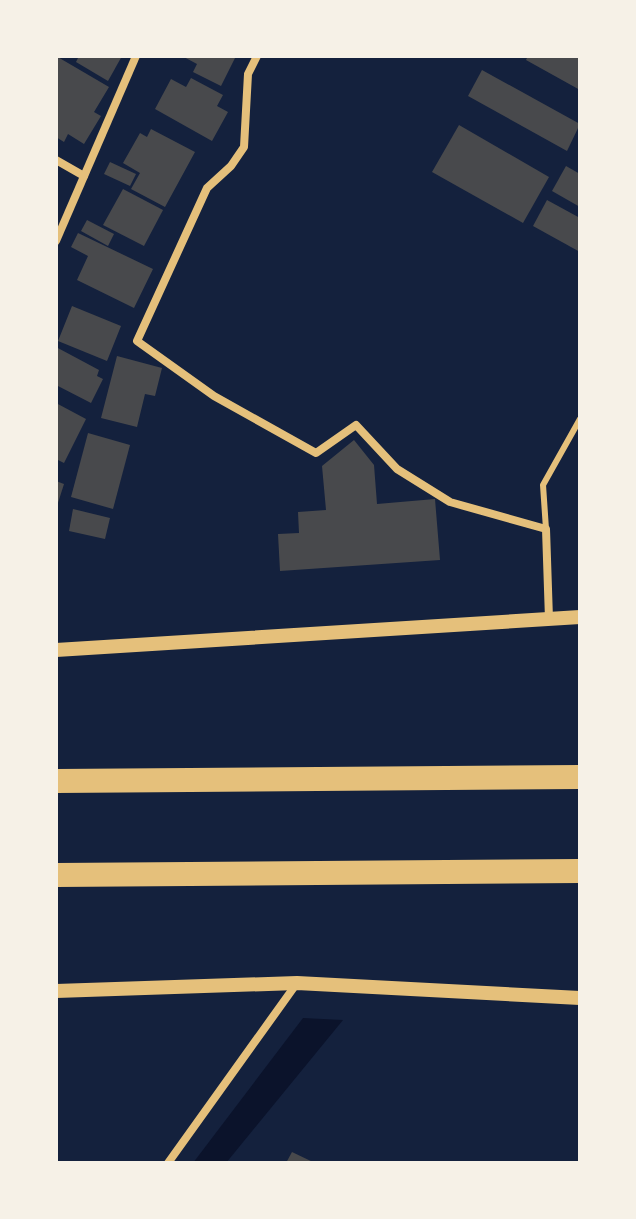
<svg xmlns="http://www.w3.org/2000/svg" width="636" height="1219" font-family="'Noto Serif',serif">
	<rect width="100%" height="100%" fill="#14213d"/>
	<!-- water -->
	<path fill="#0b132b" d="M 303,1018 L 343,1020 L 226,1163 L 193,1163 Z"/>
	<!-- building -->
	<g fill="#48494c">
		<path d="M 56,56 L 109,87 L 94,112 L 101,116 L 84,144 L 68,134 L 64,142 L 56,137 Z"/>
		<path d="M 79,56 L 122,56 L 108,81 L 76,62 Z"/>
		<path d="M 182,56 L 236,56 L 221,86 L 193,72 L 197,64 Z"/>
		<path d="M 528,56 L 580,56 L 580,90 L 526,60 Z"/>
		<path d="M 482,70 L 580,124 L 567,151 L 468,96 Z"/>
		<path d="M 191,78 L 223,95 L 217,106 L 228,112 L 212,141 L 155,109 L 171,79 L 186,87 Z"/>
		<path d="M 459,125 L 549,177 L 523,223 L 432,172 Z"/>
		<path d="M 151,129 L 195,152 L 165,207 L 131,189 L 140,173 L 123,163 L 140,133 L 147,137 Z"/>
		<path d="M 110,162 L 136,174 L 130,186 L 104,174 Z"/>
		<path d="M 566,166 L 580,174 L 580,207 L 552,191 Z"/>
		<path d="M 123,189 L 163,210 L 144,246 L 103,225 Z"/>
		<path d="M 547,200 L 580,218 L 580,252 L 533,226 Z"/>
		<path d="M 87,220 L 114,234 L 108,246 L 81,231 Z"/>
		<path d="M 78,233 L 153,269 L 134,308 L 77,280 L 88,256 L 71,247 Z"/>
		<path d="M 72,306 L 121,326 L 107,361 L 58,341 Z"/>
		<path d="M 56,347 L 99,370 L 97,376 L 103,379 L 91,403 L 56,385 Z"/>
		<path d="M 117,356 L 162,368 L 155,396 L 145,394 L 137,427 L 101,418 Z"/>
		<path d="M 56,403 L 86,419 L 64,463 L 56,459 Z"/>
		<path d="M 88,433 L 130,445 L 113,509 L 71,497 Z"/>
		<path d="M 354,440 L 374,465 L 377,504 L 435,499 L 440,560 L 280,571 L 278,534 L 299,533 L 298,512 L 326,510 L 322,466 Z"/>
		<path d="M 56,481 L 64,484 L 57,506 L 56,506 Z"/>
		<path d="M 73,509 L 110,518 L 105,539 L 69,531 Z"/>
		<path d="M 292,1152 L 315,1163 L 286,1163 Z"/>
	</g>
	<g fill="none" stroke-linecap="round" stroke-linejoin="round">
		<!-- service -->
		<path stroke="#e5c07b" stroke-width="6" d="M 546,529 L 543,485 L 580,419"/>
		<!-- minor -->
		<g stroke="#e5c07b" stroke-width="8">
			<path d="M 257,56 L 248,74 L 244,147 L 231,166 L 207,188 L 137,341 L 214,396 L 316,453 L 356,425 L 397,469 L 450,502 L 546,529 L 549,619"/>
			<path d="M 56,160 L 84,176"/>
			<path d="M 56,241 L 136,56"/>
			<path d="M 168,1163 L 297,983"/>
		</g>
		<!-- tertiary -->
		<g stroke="#e5c07b" stroke-width="14">
			<path d="M 56,650 L 580,617"/>
			<path d="M 56,991 L 297,983 L 580,998"/>
		</g>
		<!-- motorway -->
		<g stroke="#e5c07b" stroke-width="24">
			<path d="M 56,781 L 580,777"/>
			<path d="M 56,875 L 580,871"/>
		</g>
	</g>
	<!-- border -->
	<rect width="636" height="1219" fill="none" stroke="#f6f1e7" stroke-width="116"/>
</svg>
